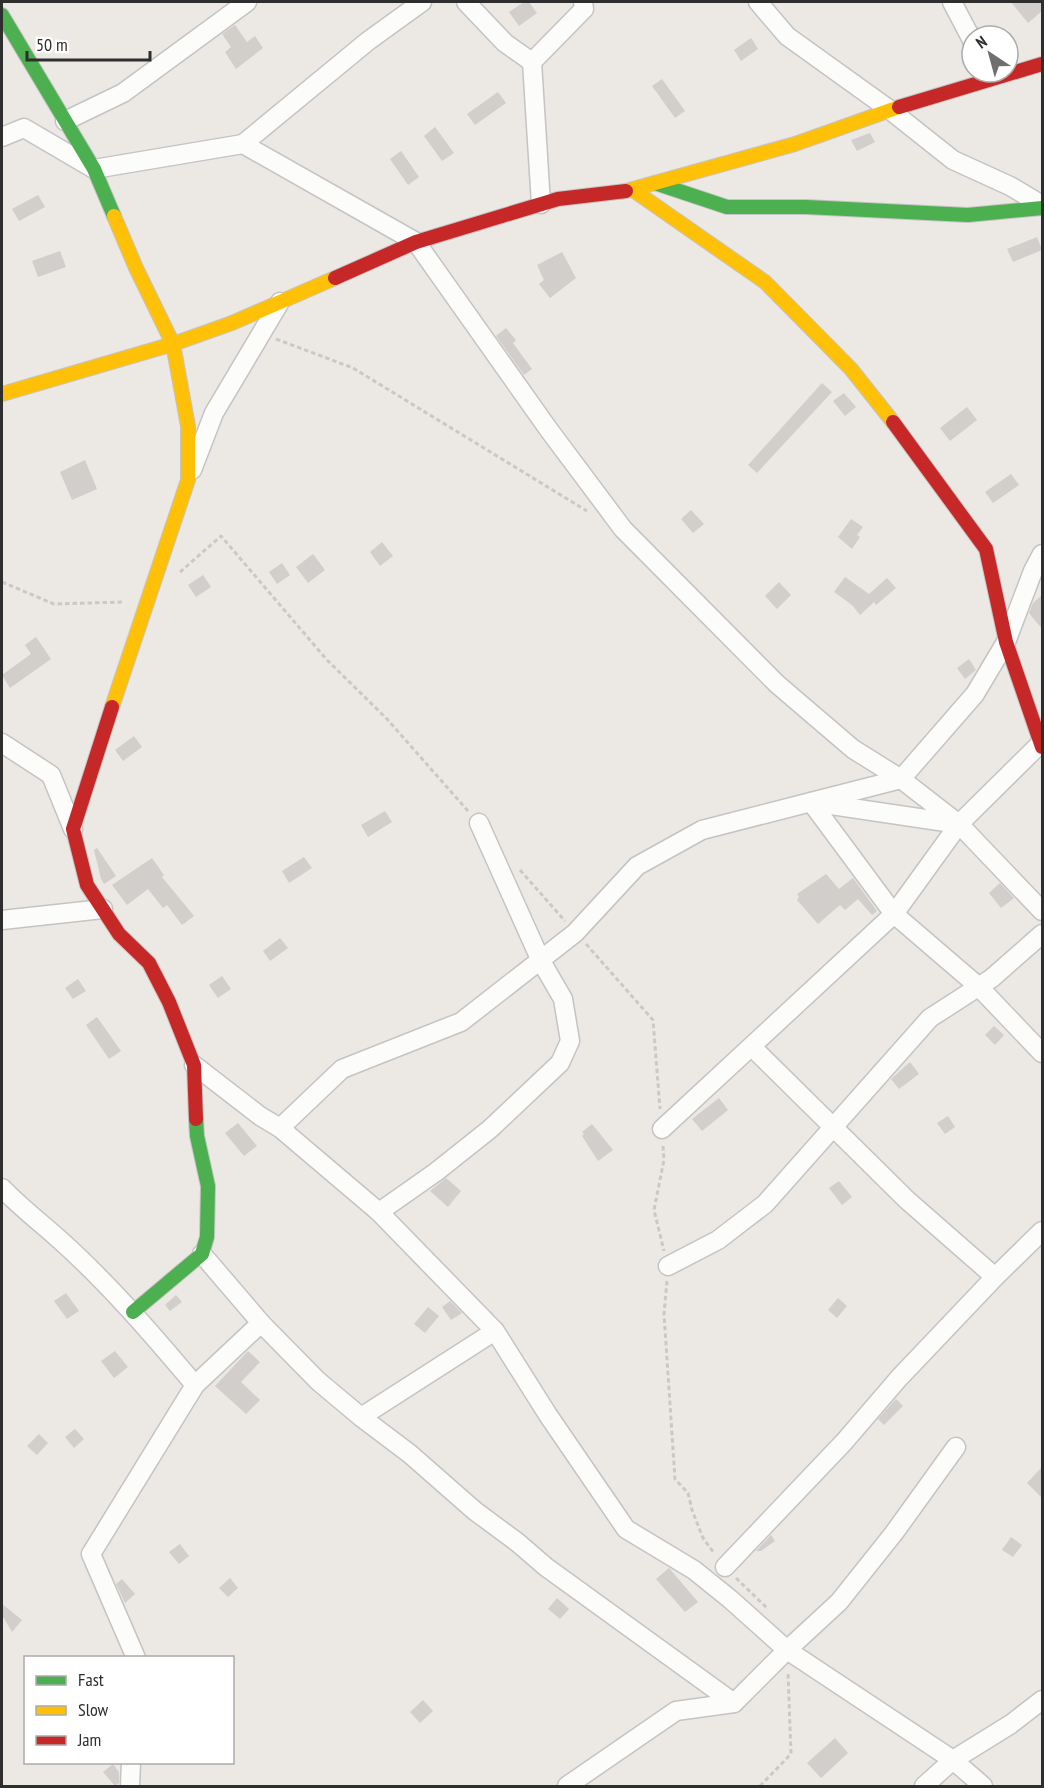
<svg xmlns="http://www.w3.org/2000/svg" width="1044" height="1788" font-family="'PT Sans Narrow',sans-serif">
	<rect width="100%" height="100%" fill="#ece8e4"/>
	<!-- building -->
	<g fill="#d1cecb">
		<path d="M 524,2 L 529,2 L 537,13 L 519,26 L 509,12 Z"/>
		<path d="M 1011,2 L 1042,2 L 1042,11 L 1028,23 Z"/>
		<path d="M 235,25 L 247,42 L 255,36 L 263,48 L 236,69 L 225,52 L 231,47 L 222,34 Z"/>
		<path d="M 751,38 L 758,49 L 741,61 L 734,50 Z"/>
		<path d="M 662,79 L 685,111 L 675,118 L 652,86 Z"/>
		<path d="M 498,92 L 506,103 L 475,125 L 467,114 Z"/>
		<path d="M 435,127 L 454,153 L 442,161 L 424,136 Z"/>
		<path d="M 870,133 L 875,142 L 857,151 L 851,140 Z"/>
		<path d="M 401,151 L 419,177 L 408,185 L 390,159 Z"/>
		<path d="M 38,195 L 45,207 L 19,221 L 12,209 Z"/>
		<path d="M 1037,237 L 1042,250 L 1013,262 L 1007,249 Z"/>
		<path d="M 60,251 L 66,267 L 38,277 L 32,261 Z"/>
		<path d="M 562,252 L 576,278 L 550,298 L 539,284 L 544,280 L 537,265 Z"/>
		<path d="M 506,328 L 516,340 L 513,343 L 532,369 L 524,375 L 496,336 Z"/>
		<path d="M 822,383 L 832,392 L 757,473 L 748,465 Z"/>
		<path d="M 844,393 L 856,407 L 845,416 L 833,401 Z"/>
		<path d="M 967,407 L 977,420 L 950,441 L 940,428 Z"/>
		<path d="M 85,460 L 97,489 L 72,500 L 60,472 Z"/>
		<path d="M 1011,474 L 1019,485 L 993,503 L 985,492 Z"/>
		<path d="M 691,510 L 704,524 L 693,533 L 681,519 Z"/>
		<path d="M 851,519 L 863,527 L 857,535 L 860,537 L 852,549 L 838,537 Z"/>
		<path d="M 382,542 L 393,556 L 380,566 L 370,552 Z"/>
		<path d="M 313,554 L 325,570 L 308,583 L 296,567 Z"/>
		<path d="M 282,563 L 290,575 L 277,584 L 269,572 Z"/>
		<path d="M 203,575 L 211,587 L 196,597 L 188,585 Z"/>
		<path d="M 845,577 L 869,594 L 887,578 L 896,588 L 876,605 L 874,602 L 860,615 L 852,605 L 834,592 Z"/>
		<path d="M 779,582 L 791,595 L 777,609 L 765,596 Z"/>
		<path d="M 1042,595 L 1042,629 L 1029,613 L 1033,603 Z"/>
		<path d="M 36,637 L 51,659 L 10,688 L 2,675 L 31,654 L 25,645 Z"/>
		<path d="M 969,659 L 976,670 L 965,679 L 957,668 Z"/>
		<path d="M 134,736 L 142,747 L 123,761 L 115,750 Z"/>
		<path d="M 385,811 L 392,822 L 368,837 L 361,825 Z"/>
		<path d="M 97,848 L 116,876 L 104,884 L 101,879 L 94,850 Z"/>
		<path d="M 304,857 L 312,868 L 289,883 L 282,871 Z"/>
		<path d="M 152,858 L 164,875 L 162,877 L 194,916 L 182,925 L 167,905 L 163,908 L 148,889 L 127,905 L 112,885 Z"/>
		<path d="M 826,874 L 839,889 L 853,878 L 877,911 L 872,915 L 858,899 L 845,910 L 840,905 L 818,924 L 797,900 L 799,897 L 797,894 Z"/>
		<path d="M 1000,883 L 1014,898 L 1001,908 L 989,893 Z"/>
		<path d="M 280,938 L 288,948 L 270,961 L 263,951 Z"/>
		<path d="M 222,976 L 231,989 L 218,998 L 209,985 Z"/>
		<path d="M 78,979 L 86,991 L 73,999 L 65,988 Z"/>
		<path d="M 97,1017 L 121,1051 L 109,1059 L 86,1025 Z"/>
		<path d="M 994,1026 L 1004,1035 L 995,1045 L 985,1035 Z"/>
		<path d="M 910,1062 L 919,1074 L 899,1089 L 891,1079 Z"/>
		<path d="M 719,1098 L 728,1110 L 702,1131 L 692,1119 Z"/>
		<path d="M 948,1116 L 955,1127 L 945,1134 L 937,1123 Z"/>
		<path d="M 238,1123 L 257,1146 L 244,1156 L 225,1133 Z"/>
		<path d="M 592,1124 L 613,1150 L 598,1161 L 582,1136 L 584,1134 L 582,1132 Z"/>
		<path d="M 446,1178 L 461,1191 L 448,1207 L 430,1191 Z"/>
		<path d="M 839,1181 L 852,1197 L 842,1205 L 829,1188 Z"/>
		<path d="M 66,1293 L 79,1311 L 67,1319 L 54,1301 Z"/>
		<path d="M 176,1295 L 182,1302 L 170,1311 L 165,1305 Z"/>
		<path d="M 838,1298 L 847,1306 L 837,1318 L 828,1310 Z"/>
		<path d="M 450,1301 L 462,1313 L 451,1320 L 442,1307 Z"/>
		<path d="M 428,1307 L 439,1316 L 425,1333 L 414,1324 Z"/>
		<path d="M 115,1351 L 128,1367 L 114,1378 L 101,1361 Z"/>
		<path d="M 248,1351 L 260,1362 L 241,1382 L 260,1400 L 246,1414 L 215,1386 Z"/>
		<path d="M 896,1399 L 903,1406 L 884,1425 L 878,1419 Z"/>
		<path d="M 75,1429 L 84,1439 L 74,1448 L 65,1437 Z"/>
		<path d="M 39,1434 L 48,1443 L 37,1455 L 27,1446 Z"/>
		<path d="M 1042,1467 L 1042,1498 L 1027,1483 Z"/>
		<path d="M 771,1535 L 775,1541 L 761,1551 L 756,1551 Z"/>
		<path d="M 1011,1537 L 1022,1545 L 1013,1557 L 1002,1550 Z"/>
		<path d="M 180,1544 L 189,1556 L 179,1564 L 169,1552 Z"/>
		<path d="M 669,1568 L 698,1602 L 685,1612 L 656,1579 Z"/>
		<path d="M 230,1578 L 238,1588 L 228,1597 L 219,1588 Z"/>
		<path d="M 122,1579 L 135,1594 L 125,1603 L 116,1584 Z"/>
		<path d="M 557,1598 L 569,1609 L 560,1619 L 548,1609 Z"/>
		<path d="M 2,1604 L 22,1620 L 12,1632 L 2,1615 Z"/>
		<path d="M 423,1700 L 433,1711 L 420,1723 L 410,1712 Z"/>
		<path d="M 835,1738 L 848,1753 L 821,1778 L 807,1763 Z"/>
		<path d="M 113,1764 L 119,1772 L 119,1783 L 115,1786 L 103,1772 Z"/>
	</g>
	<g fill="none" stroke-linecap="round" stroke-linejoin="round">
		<!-- street casing -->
		<g stroke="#c5c4c5" stroke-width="21">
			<g id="street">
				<path d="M 466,2 L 505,43 L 532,62"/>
				<path d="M 758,2 L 787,36 L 890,110 L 953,160 L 1010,186 L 1042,205"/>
				<path d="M 952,2 L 972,40"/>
				<path d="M 65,121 L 123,93 L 247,2"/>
				<path d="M 2,137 L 24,128 L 94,169 L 243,144 L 416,242 L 549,430 L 623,529 L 777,684 L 853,749 L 901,779 L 959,824 L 1042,911"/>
				<path d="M 243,144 L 368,41 L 422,2"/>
				<path d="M 541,204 L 532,62 L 584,9 L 583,2"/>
				<path d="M 192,470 L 214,413 L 280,302"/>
				<path d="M 1042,554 L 1033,571 L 1006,642 L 975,694 L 901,779 L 811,802 L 894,914 L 979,987 L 1042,1053"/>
				<path d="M 2,743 L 51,775 L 73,829"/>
				<path d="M 479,823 L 541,961 L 563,999 L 570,1041 L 560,1063 L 490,1129 L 436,1172 L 379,1212 L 495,1331 L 548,1415 L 626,1529 L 694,1570 L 730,1599 L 787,1650 L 839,1602 L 894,1533 L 956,1447"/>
				<path d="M 2,920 L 103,909"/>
				<path d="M 752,1047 L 907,1200 L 995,1277"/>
				<path d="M 194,1065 L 260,1116 L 280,1128 L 379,1212"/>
				<path d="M 280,1128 L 342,1069 L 461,1022 L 575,933 L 637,866 L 702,830 L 811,802 L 959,824 L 1042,742"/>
				<path d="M 662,1129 L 894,914 L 959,824"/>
				<path d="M 2,1188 C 20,1207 40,1222 60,1240 C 109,1284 152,1334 195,1385"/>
				<path d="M 202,1254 L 261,1323 L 318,1381 L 361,1417 L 410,1454 L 475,1511 L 517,1542 L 546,1567 L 734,1703"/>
				<path d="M 668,1266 L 718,1240 L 765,1204 L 930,1018 L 992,978 L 1042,934"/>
				<path d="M 361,1417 L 495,1331"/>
				<path d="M 725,1567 L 844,1442 L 899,1378 L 995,1277 L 1042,1231"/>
				<path d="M 136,1658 L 91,1554 L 195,1385 L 261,1323"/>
				<path d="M 130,1786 L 131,1762"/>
				<path d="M 567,1786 L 676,1711 L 734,1703 L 787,1650 L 953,1760 L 983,1786"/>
				<path d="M 924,1786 L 953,1760 L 1011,1724 L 1042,1700"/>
			</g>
		</g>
		<!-- fast casing -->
		<g stroke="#c5c4c5" stroke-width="16">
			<g id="fast">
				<path d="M 2,15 L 94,169 L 114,216"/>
				<path d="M 655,183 L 727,207 L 806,207 L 968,215 L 1042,208"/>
				<path d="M 133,1312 L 202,1254 L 207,1237 L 208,1186 L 197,1136 L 196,1119"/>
			</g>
		</g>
		<!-- slow casing -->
		<g stroke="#c5c4c5" stroke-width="16">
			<g id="slow">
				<path d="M 633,190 L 765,282 L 851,369 L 893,422"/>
				<path d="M 626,191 L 795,144 L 899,107"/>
				<path d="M 2,394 L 173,344 L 232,323 L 335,278"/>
				<path d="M 112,707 L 188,480 L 188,426 L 173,344 L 136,268 L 114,216"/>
			</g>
		</g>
		<!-- jam casing -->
		<g stroke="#c5c4c5" stroke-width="16">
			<g id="jam">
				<path d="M 899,107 L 1042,64"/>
				<path d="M 335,278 L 416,242 L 558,199 L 626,191"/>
				<path d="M 893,422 L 986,549 L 1006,642 L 1042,747"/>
				<path d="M 112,707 L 73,829 L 87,885 L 119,934 L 149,963 L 169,1002 L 194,1065 L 196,1119"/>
			</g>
		</g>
		<!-- path -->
		<g stroke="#c9c9c8" stroke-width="3" stroke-dasharray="4.5 3" stroke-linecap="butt">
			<path d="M 276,339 L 353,368 L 587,511"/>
			<path d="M 180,572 L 221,536 L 327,660 L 387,719 L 468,811"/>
			<path d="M 2,582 L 54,604 L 124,602"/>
			<path d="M 520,870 L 565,921"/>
			<path d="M 586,944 L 653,1020 L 660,1109"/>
			<path d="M 663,1146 L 664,1160 L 654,1210 L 664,1251"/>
			<path d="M 667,1281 L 664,1314 L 675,1479 L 688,1493 L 692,1510 L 703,1538 L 714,1553"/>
			<path d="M 736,1578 L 768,1609"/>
			<path d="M 760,1786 L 791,1754 L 788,1672"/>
		</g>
		<!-- street -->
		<use href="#street" stroke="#fcfcfb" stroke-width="18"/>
		<!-- fast -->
		<use href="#fast" stroke="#4caf50" stroke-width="14"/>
		<!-- slow -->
		<use href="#slow" stroke="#ffc107" stroke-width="14"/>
		<!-- jam -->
		<use href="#jam" stroke="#c62828" stroke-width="14"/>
	</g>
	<!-- border -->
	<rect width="1044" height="1788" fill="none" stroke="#2e2e2e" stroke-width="6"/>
	<!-- legend -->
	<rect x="24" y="1656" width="210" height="108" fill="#ffffff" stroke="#ababab" stroke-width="1.5"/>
	<rect x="36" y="1676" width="30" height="9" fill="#4caf50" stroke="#ababab" stroke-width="1.5"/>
	<text x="78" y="1686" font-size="18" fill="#2e2e2e">Fast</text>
	<rect x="36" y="1706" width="30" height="9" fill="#ffc107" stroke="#ababab" stroke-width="1.5"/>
	<text x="78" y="1716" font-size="18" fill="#2e2e2e">Slow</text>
	<rect x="36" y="1736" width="30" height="9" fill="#c62828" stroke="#ababab" stroke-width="1.5"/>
	<text x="78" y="1746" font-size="18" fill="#2e2e2e">Jam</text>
	<!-- north arrow -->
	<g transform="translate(990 54) rotate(324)"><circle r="28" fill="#ffffff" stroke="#ababab" stroke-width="1.5"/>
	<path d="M0-4.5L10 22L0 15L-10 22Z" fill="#706f6e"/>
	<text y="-9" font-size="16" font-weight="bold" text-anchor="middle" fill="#2e2e2e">N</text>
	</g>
	<!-- scale -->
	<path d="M27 51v9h123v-9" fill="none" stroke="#2e2e2e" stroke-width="3"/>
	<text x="36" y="51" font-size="18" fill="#2e2e2e" stroke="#ffffff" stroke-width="4.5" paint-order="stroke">50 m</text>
</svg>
